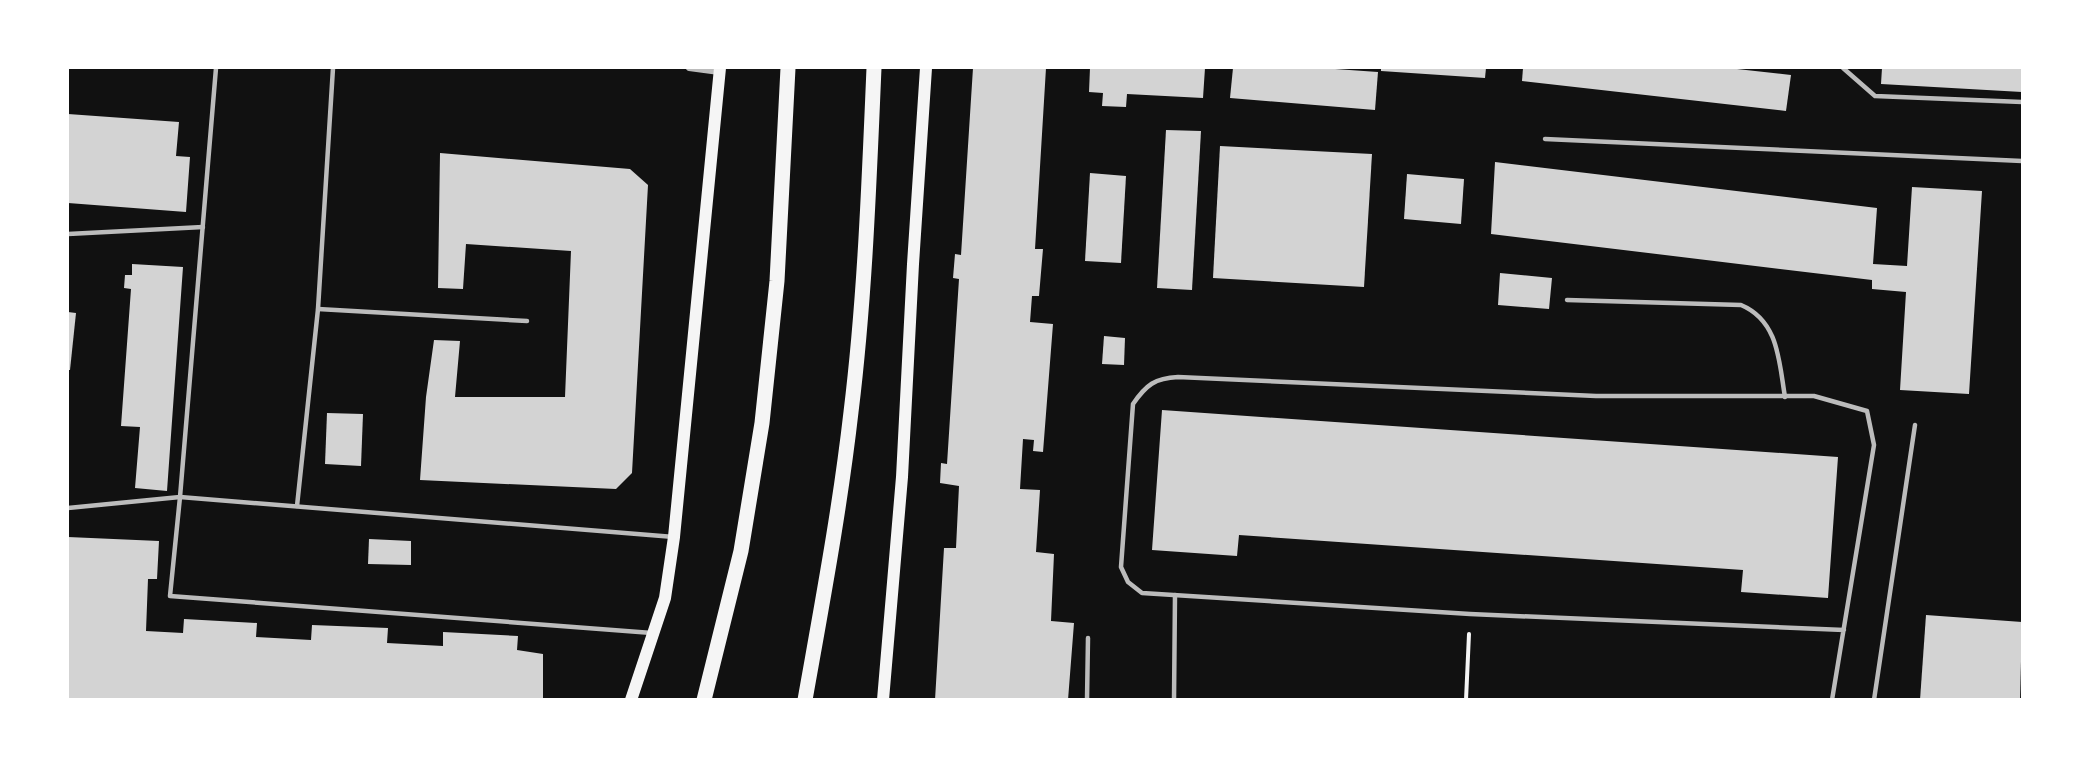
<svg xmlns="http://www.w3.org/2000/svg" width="2090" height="767" font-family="Overpass,sans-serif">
	<rect width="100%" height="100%" fill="#111"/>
	<!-- building -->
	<g fill="#d3d3d3">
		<path d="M 973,68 L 1046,68 L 1035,249 L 1043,249 L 1039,296 L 1032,296 L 1030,322 L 1053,324 L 1043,452 L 1033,451 L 1034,440 L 1023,439 L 1020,489 L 1040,490 L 1036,552 L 1054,554 L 1051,621 L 1074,623 L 1068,700 L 935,700 L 944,548 L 956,548 L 959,486 L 940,483 L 941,463 L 947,464 L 959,279 L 953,278 L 955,254 L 961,255 Z"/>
		<path d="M 1090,68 L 1205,68 L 1203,98 L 1127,94 L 1126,107 L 1102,106 L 1103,93 L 1089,92 Z"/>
		<path d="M 1233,68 L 1321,68 L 1378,72 L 1375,110 L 1230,98 Z"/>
		<path d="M 1381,68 L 1486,68 L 1485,78 L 1381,71 Z"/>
		<path d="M 1523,68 L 1728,68 L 1791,75 L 1786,111 L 1522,81 Z"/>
		<path d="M 1882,68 L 2022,68 L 2022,92 L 1881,84 Z"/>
		<path d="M 68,114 L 179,122 L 176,156 L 190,157 L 186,212 L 68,203 Z"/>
		<path d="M 1166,130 L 1201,131 L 1192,290 L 1157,288 Z"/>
		<path d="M 1220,146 L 1372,154 L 1364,287 L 1213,278 Z"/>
		<path d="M 440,153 L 630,169 L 648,185 L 632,473 L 616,489 L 420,480 L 426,397 L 434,340 L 460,341 L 455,397 L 565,397 L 571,251 L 466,244 L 463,289 L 438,288 Z"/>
		<path d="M 1495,162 L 1877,208 L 1873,264 L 1907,266 L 1912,187 L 1982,191 L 1969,394 L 1900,390 L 1906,292 L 1872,289 L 1872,280 L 1491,234 Z"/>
		<path d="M 1090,173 L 1126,176 L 1121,263 L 1085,261 Z"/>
		<path d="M 1407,174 L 1464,179 L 1461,224 L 1404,219 Z"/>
		<path d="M 132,264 L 183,267 L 167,491 L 135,488 L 140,427 L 121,426 L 131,289 L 124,288 L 125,275 L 132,275 Z"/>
		<path d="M 1500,273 L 1552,278 L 1549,309 L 1498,305 Z"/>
		<path d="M 68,312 L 76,313 L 70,370 L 68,370 Z"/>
		<path d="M 1104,336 L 1125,338 L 1124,365 L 1102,364 Z"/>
		<path d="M 1162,410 L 1838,457 L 1828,598 L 1741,592 L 1743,570 L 1239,535 L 1237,556 L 1152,550 Z"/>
		<path d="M 327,413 L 363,414 L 361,466 L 325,464 Z"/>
		<path d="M 68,537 L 159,541 L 157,579 L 148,579 L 146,631 L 183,633 L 184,619 L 257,623 L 256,637 L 311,640 L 312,625 L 388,628 L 387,643 L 443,646 L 443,632 L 518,636 L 517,650 L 543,654 L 543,700 L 68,700 Z"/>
		<path d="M 369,539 L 411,541 L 411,565 L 368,564 Z"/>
		<path d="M 1926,615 L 2022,622 L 2020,700 L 1920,700 Z"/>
	</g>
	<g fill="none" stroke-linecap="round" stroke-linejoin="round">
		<!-- path -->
		<path stroke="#f5f5f5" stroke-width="4" d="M 1466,700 L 1469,634"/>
		<!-- service -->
		<g stroke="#bcbcbc" stroke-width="4.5">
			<path d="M 1843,68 L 1875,96 L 2022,102"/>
			<path d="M 1545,139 L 2022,161"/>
			<path d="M 68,234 L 203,227"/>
			<path d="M 1567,300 L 1741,305 C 1779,321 1779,362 1785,397"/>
			<path d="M 318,309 L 527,321"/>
			<path d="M 297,506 L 318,309 L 333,68"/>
			<path d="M 68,508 L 180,497 L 216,68"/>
			<path d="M 652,633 L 170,596 L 180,497 L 674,537"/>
			<path d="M 1087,700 L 1088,638"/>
			<path d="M 1174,700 L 1175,595"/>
			<path d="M 1832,700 L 1874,445 L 1867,411 L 1814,396 L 1596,396 L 1178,377 C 1155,378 1146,385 1133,404 L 1121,567 L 1128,582 L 1142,593 L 1470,614 L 1844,630"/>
			<path d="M 1874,700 L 1915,425"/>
		</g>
		<!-- minor -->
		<path stroke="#bcbcbc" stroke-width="6" d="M 689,68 L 719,72"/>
		<!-- secondary -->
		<g stroke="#f5f5f5" stroke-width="12">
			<path d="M 631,700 L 665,598 L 674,537 L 720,68"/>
			<path d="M 883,700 L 902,477 L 913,264 L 926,68"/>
		</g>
		<!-- primary -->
		<g stroke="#f5f5f5" stroke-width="15">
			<path d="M 704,700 L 741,551 L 762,423 L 777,281 L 788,68"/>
			<path d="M 805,700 C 822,604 840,509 851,412 C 865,298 869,183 874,68"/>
		</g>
	</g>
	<!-- border -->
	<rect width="2090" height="767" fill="none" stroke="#ffffff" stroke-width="138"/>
</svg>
